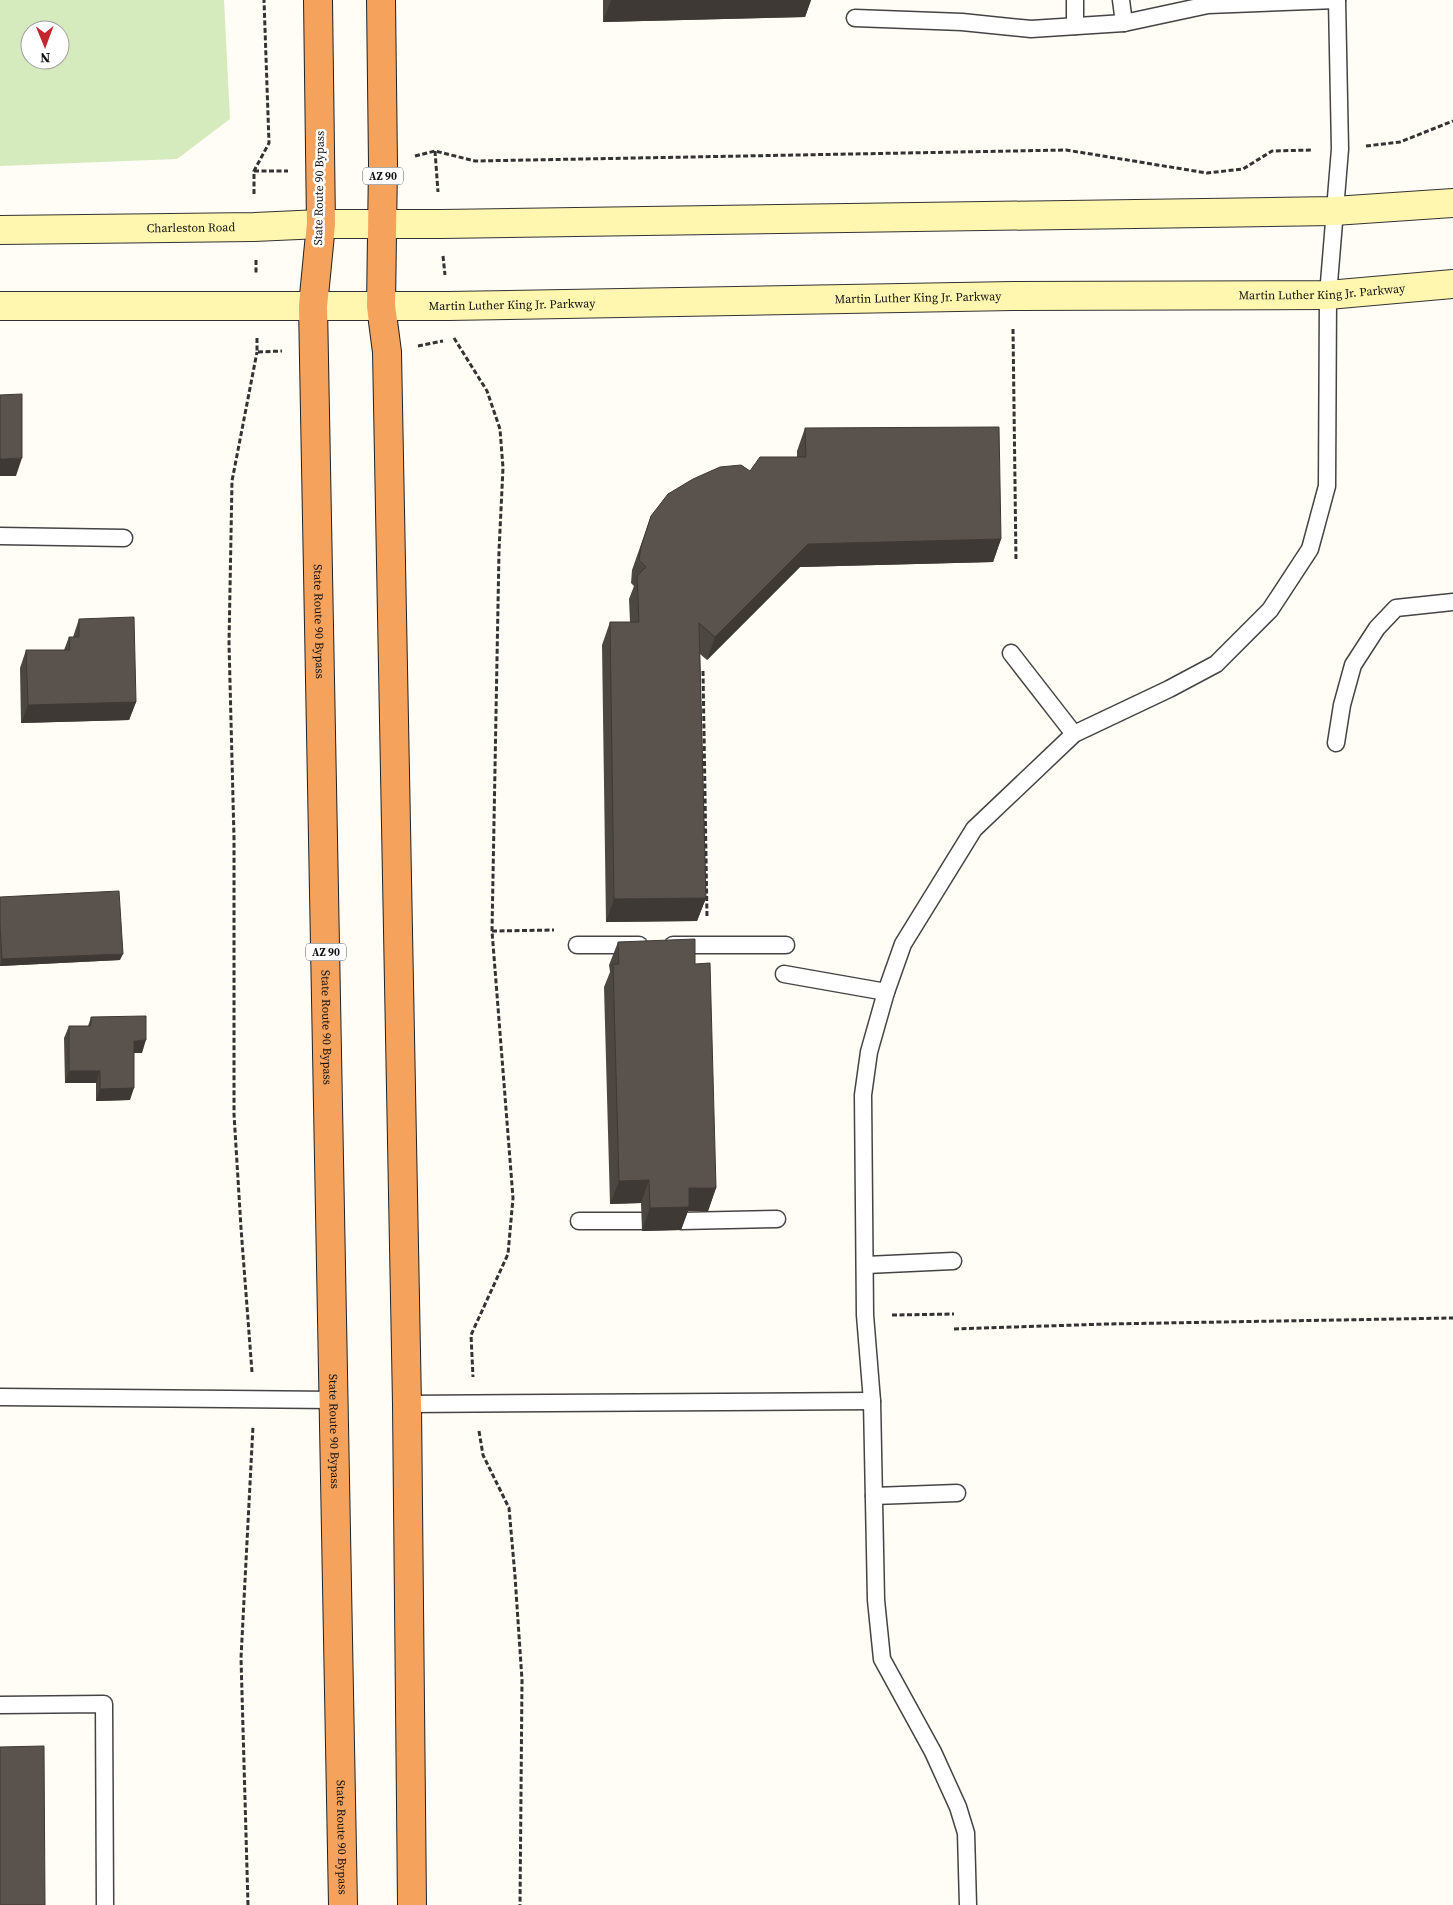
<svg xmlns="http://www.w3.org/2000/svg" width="1453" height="1905" font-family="'Source Serif 4',serif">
	<rect width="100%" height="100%" fill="#fffdf5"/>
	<!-- green -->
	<path fill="#d5ebbd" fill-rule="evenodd" d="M 0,0 L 224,0 L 230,119 L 177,159 L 0,166 ZM 30,30 L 60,30 L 60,60 L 30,60 Z"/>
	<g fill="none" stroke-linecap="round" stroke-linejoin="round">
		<!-- lane casing -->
		<g stroke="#444" stroke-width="19">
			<g id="lane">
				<path d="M 1075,0 L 1075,26"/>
				<path d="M 1121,0 L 1124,23"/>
				<path d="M 855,18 L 962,22 L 1031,29 L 1124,23 L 1208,5 L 1337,0"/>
				<path d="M 0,536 L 124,538"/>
				<path d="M 1011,653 L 1074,734"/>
				<path d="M 1336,743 L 1342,705 L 1353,665 L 1377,628 L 1396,608 L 1453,602"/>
				<path d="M 577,945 L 639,945"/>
				<path d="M 673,945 L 786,945"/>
				<path d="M 784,974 L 886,992"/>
				<path d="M 579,1221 L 642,1221"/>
				<path d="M 681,1221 L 777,1219"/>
				<path d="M 866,1265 L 953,1261"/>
				<path d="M 0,1397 L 335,1400"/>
				<path d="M 407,1404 L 872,1401"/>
				<path d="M 874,1496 L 957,1493"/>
				<path d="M 0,1705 L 104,1704 L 105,1905"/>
				<path d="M 968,1905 L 966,1833 L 958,1807 L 933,1752 L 882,1659 L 876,1600 L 872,1401 L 865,1315 L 863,1095 L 869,1052 L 886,992 L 903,944 L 974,829 L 1074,734 L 1169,689 L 1216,664 L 1270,610 L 1310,549 L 1327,486 L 1328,295 L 1340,149 L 1337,0"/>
			</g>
		</g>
		<!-- secondary casing -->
		<g stroke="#333" stroke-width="30">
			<g id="secondary">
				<path id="s1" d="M 0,230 L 254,227 L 321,224 L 441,224 L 1334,211 L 1453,203"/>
				<path id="s2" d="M 0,306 L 448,306 L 1013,296 L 1328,295 L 1453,284"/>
			</g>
		</g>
		<!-- highway casing -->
		<g stroke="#222" stroke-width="30">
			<g id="highway">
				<path id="s3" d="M 318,0 L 321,224 L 313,306 L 343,1905"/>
				<path d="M 381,0 L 383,164 L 381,306 L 387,352 L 407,1404 L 412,1905"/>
			</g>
		</g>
		<!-- path -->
		<g stroke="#333" stroke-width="3" stroke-dasharray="5 2.5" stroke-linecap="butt">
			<path d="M 1366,146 L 1400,142 L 1453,121"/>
			<path d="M 435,151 L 438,192"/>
			<path d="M 415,156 L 435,151 L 475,161 L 1066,150 L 1207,173 L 1243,169 L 1272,151 L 1313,150"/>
			<path d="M 254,171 L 288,171"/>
			<path d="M 254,194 L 254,171 L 269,143 L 264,0"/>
			<path d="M 443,256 L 445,275"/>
			<path d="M 256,260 L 256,274"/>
			<path d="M 1013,329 L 1016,561"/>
			<path d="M 257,338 L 257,352 L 282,351"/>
			<path d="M 454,338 L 487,391 L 500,429 L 503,468 L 499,551 L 492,931 L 513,1198 L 508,1254 L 471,1335 L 473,1377"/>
			<path d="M 418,346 L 443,341"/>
			<path d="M 703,671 L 707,918"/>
			<path d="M 492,931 L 554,930"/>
			<path d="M 892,1315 L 954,1314"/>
			<path d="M 954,1329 L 1106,1324 L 1453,1318"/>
			<path d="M 252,1372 L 241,1228 L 234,1114 L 234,838 L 229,643 L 232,481 L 257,352"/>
			<path d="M 479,1431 L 483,1455 L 509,1508 L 515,1576 L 522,1680 L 520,1905"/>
			<path d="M 248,1905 L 241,1658 L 253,1426"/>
		</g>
		<!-- lane -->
		<use href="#lane" stroke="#fff" stroke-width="16"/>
		<!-- secondary -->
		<use href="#secondary" stroke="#fff6b0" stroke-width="28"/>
		<!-- highway -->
		<use href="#highway" stroke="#f5a25d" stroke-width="28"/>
	</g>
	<!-- wall -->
	<g fill="#4d4742">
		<path d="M 603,0 L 811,0 L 805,17 L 603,22 Z"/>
		<path d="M 805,428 L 1001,539 L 993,562 L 800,567 L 707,660 L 700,654 L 706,898 L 697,921 L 606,922 L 602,645 L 610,622 L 630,622 L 629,599 L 634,586 L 631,583 L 632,570 L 651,516 L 750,471 L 797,457 L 797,451 Z"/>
		<path d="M 79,619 L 136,702 L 129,720 L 21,723 L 20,668 L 26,650 L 64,650 L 69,637 L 73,637 Z"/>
		<path d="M 0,897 L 120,960 L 0,966 Z"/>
		<path d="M 618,942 L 695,964 L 716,1188 L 708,1211 L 688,1211 L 681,1230 L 642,1231 L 641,1203 L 610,1204 L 604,987 L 610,972 L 609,965 Z"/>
		<path d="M 91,1017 L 142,1053 L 134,1053 L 130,1100 L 96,1101 L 96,1083 L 65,1083 L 64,1038 L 69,1026 L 88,1026 Z"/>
	</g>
	<!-- shaded-wall -->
	<g fill="#3f3936">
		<path d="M 611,0 L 811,0 L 805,17 L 603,22 Z"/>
		<path d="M 22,458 L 16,476 L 0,476 L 0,459 Z"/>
		<path d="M 1001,539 L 993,562 L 800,567 L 707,660 L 715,637 L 808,544 Z"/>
		<path d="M 136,702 L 129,720 L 21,723 L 28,705 Z"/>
		<path d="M 706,898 L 697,921 L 606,922 L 614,899 Z"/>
		<path d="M 123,954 L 120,960 L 0,966 L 2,959 Z"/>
		<path d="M 146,1040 L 142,1053 L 129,1053 L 134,1041 Z"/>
		<path d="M 69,1071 L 100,1071 L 96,1083 L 65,1083 Z"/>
		<path d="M 134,1088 L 130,1100 L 96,1101 L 100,1089 Z"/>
		<path d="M 649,1180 L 641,1203 L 610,1204 L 619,1181 Z"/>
		<path d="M 689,1188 L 716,1188 L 708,1211 L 688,1211 L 681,1230 L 642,1231 L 650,1208 Z"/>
	</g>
	<!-- building -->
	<g fill="#5a524d" stroke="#3f3936">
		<path d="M 22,394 L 22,458 L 0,459 L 0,395 Z"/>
		<path d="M 999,427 L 1001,539 L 808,544 L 715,637 L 699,623 L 706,898 L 614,899 L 610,622 L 639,622 L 637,576 L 646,567 L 639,560 L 641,547 L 651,516 L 668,494 L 693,479 L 720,467 L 741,465 L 750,471 L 760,457 L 806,457 L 805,428 Z"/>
		<path d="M 134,617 L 136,702 L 28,705 L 26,650 L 70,650 L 69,637 L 79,637 L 79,619 Z"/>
		<path d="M 119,891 L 123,954 L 2,959 L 0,925 L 0,897 Z"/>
		<path d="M 695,939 L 695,964 L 710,963 L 716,1188 L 689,1188 L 689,1207 L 650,1208 L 649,1180 L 619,1181 L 613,964 L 619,964 L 618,942 Z"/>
		<path d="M 146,1016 L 146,1040 L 134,1041 L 134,1088 L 100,1089 L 100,1071 L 69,1071 L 69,1026 L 91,1026 L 91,1017 Z"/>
		<path d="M 44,1746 L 45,1905 L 0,1905 L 0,1747 Z"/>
	</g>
	<g text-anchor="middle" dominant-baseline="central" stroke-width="5" stroke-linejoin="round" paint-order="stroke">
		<!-- shield labels -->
		<g fill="#fff" stroke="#585858" stroke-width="1">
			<rect x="363" y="167.5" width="40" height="17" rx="4"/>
			<rect x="306" y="943.5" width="40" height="17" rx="4"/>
		</g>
		<g font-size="11" font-weight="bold" fill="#111">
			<text x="383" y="176">AZ 90</text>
			<text x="326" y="952">AZ 90</text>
		</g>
		<!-- street labels -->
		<g font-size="12" fill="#111" stroke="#fff">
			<text transform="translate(319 188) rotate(-89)">State Route 90 Bypass</text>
			<text stroke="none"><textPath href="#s1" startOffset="191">Charleston Road</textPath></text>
			<text stroke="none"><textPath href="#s2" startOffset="1322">Martin Luther King Jr. Parkway</textPath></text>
			<text stroke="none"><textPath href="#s2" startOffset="918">Martin Luther King Jr. Parkway</textPath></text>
			<text stroke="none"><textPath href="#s2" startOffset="512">Martin Luther King Jr. Parkway</textPath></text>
			<text stroke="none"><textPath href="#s3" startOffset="622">State Route 90 Bypass</textPath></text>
			<text stroke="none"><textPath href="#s3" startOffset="1028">State Route 90 Bypass</textPath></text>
			<text stroke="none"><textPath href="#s3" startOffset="1432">State Route 90 Bypass</textPath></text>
			<text stroke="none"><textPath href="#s3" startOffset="1838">State Route 90 Bypass</textPath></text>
		</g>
	</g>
	<!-- north arrow -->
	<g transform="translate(45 45) rotate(179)"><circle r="24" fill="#ffffff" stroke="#a0a0a0"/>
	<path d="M0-4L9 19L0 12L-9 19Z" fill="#c4262e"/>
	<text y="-8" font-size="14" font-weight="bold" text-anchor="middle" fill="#111111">N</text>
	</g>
</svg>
